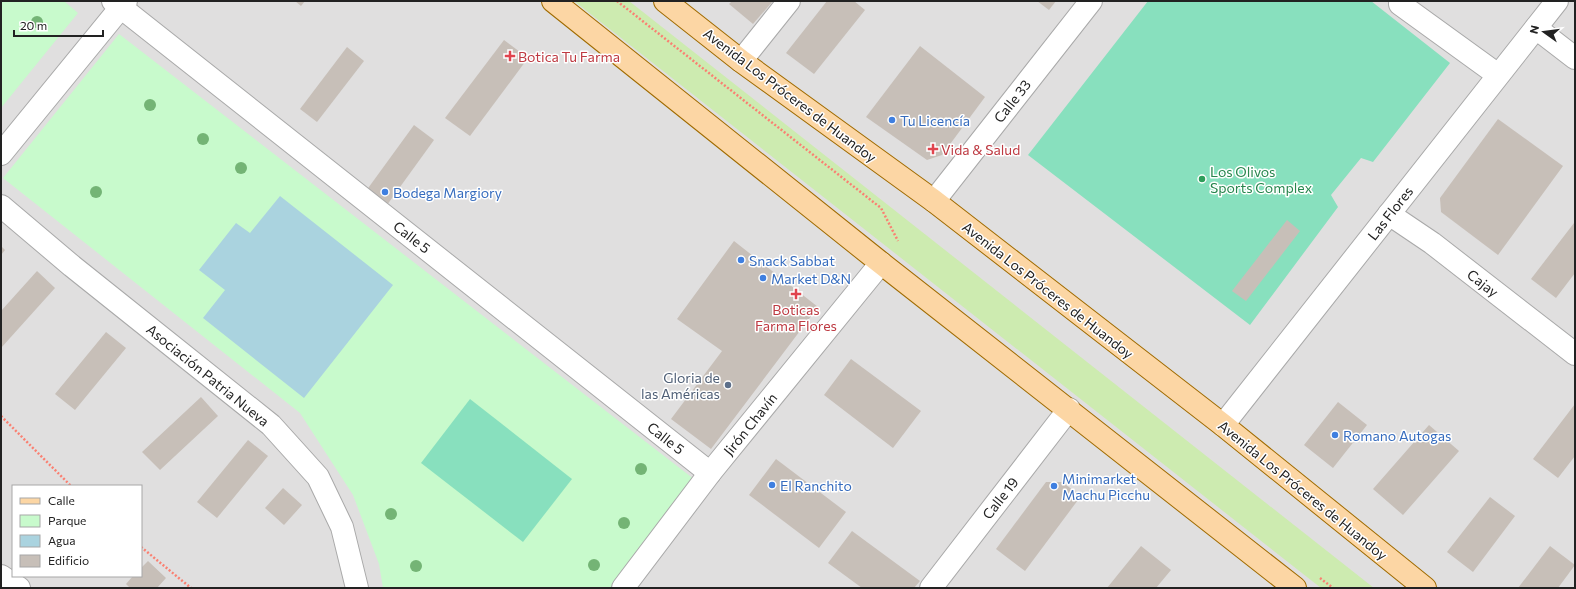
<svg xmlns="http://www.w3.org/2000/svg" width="1576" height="589" font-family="Commissioner,sans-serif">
	<rect width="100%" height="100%" fill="#f2efe9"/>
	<!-- residential -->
	<path fill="#e0dfdf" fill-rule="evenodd" d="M 1,1 L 1575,1 L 1575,588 L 1,588 ZM 13,486 L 141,486 L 141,576 L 13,576 Z"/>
	<!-- grass -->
	<path fill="#cdebb0" d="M 574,1 L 629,1 L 1374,588 L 1321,588 Z"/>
	<!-- park -->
	<g fill="#c8facc">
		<path d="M 1,1 L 64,1 L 78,13 L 1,108 Z"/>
		<path d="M 119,34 L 699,483 L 616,588 L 383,588 L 379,564 L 353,495 L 300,413 L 3,178 Z"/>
	</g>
	<!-- pitch -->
	<g fill="#88e0be">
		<path d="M 1148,1 L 1371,1 L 1450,63 L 1373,162 L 1361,158 L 1331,195 L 1338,207 L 1250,325 L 1028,155 Z"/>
		<path d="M 470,399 L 572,479 L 523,542 L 421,463 Z"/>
	</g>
	<!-- water -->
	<path fill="#aad3df" d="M 280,196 L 393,285 L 304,398 L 203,318 L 225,290 L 199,270 L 236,223 L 250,233 Z"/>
	<!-- building -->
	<g fill="#c7bfb8">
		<path d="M 295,1 L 305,1 L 301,6 Z"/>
		<path d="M 732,1 L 773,1 L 753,24 L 729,4 Z"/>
		<path d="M 827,1 L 854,1 L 865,10 L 814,74 L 786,53 Z"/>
		<path d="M 1037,1 L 1056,1 L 1049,10 Z"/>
		<path d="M 504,40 L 528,58 L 470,136 L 445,118 Z"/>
		<path d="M 920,46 L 985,97 L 942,155 L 927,160 L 866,117 Z"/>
		<path d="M 347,47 L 364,61 L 317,122 L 300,109 Z"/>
		<path d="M 1498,119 L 1563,166 L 1498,255 L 1441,212 L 1440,198 Z"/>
		<path d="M 414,125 L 434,140 L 387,205 L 366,191 Z"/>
		<path d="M 1287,220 L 1300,231 L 1246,301 L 1232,291 Z"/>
		<path d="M 1574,223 L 1575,273 L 1556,298 L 1531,279 Z"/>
		<path d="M 734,241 L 818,307 L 711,449 L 671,419 L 722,351 L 677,319 Z"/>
		<path d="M 1,246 L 5,250 L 1,255 Z"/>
		<path d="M 37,271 L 55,288 L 1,348 L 1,311 Z"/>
		<path d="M 106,332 L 126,348 L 75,410 L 55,394 Z"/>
		<path d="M 851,359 L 921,411 L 893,448 L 824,395 Z"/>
		<path d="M 201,397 L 218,416 L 160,470 L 142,452 Z"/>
		<path d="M 1338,402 L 1367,425 L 1333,468 L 1304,445 Z"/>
		<path d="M 1575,404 L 1575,456 L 1558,478 L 1533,459 Z"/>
		<path d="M 1429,425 L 1459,451 L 1403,515 L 1373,489 Z"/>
		<path d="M 248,440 L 268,456 L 217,518 L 197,502 Z"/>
		<path d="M 776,459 L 846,512 L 819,548 L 749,495 Z"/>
		<path d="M 1046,482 L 1062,482 L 1081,496 L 1025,571 L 996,549 Z"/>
		<path d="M 283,488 L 302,505 L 284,525 L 265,508 Z"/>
		<path d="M 1490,497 L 1515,516 L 1473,572 L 1447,552 Z"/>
		<path d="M 852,531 L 920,581 L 914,588 L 862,588 L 828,563 Z"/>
		<path d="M 1141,546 L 1171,570 L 1156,588 L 1107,588 Z"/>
		<path d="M 1550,546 L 1575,565 L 1558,588 L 1518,588 Z"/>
		<path d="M 148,561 L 166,578 L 157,588 L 130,588 L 126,584 L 133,576 L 141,576 L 141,568 Z"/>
	</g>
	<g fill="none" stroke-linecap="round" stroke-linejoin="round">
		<!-- minor casing -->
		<g stroke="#a9a9a9" stroke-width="24">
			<g id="minor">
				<path d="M 113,1 L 710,473"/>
				<path d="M 1400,4 L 1498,75"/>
				<path d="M 1536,28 L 1575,58"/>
				<path d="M 741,61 L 789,1"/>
				<path d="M 1,154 L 126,1"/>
				<path d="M 934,201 L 1091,1"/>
				<path d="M 1,206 L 72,266 L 271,425 L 318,477 L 342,527 L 357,588"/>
				<path d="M 1389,214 L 1432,243 L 1575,354"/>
				<path d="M 1223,425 L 1557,1"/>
				<path d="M 1,576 L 19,588"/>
				<path d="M 623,588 L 710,473 L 881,263"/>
				<path d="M 931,588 L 1069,409"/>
			</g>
		</g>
		<!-- major casing -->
		<g stroke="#a06b00" stroke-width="24">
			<g id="major">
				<path d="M 553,1 L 881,263 L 1295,588"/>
				<path d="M 665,1 L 741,61 L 934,201 L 1223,425 L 1425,588"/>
			</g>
		</g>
		<!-- path -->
		<g stroke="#fa8072" stroke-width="2.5" stroke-dasharray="2 2" stroke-linecap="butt">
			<path d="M 617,1 L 881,208 L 898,241"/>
			<path d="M 1,416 L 71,486"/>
			<path d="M 141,547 L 191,588"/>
			<path d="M 1320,578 L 1333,588"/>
		</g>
		<!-- minor -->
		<use href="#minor" stroke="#fff" stroke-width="22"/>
		<!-- major -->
		<use href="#major" stroke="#fcd6a4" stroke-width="22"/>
	</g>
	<!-- trees -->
	<g fill="#74b475">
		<circle cx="37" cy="22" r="6"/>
		<circle cx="150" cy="105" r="6"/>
		<circle cx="203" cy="139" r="6"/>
		<circle cx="241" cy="168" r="6"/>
		<circle cx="96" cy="192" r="6"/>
		<circle cx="641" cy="469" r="6"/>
		<circle cx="391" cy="514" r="6"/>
		<circle cx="624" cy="523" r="6"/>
		<circle cx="594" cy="565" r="6"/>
		<circle cx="416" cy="566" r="6"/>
	</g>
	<!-- markers -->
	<g fill="#e0444e" stroke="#fff" stroke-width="1.5">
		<path d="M508 50h4v4h4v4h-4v4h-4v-4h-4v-4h4z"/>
		<path d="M931 143h4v4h4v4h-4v4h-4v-4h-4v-4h4z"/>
		<path d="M794 288h4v4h4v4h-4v4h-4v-4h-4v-4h4z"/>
	</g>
	<g fill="#3f7fe0" stroke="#fff" stroke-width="1.5">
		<circle cx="892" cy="120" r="4"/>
		<circle cx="385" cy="192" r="4"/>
		<circle cx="741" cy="260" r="4"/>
		<circle cx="763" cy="278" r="4"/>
		<circle cx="1335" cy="435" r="4"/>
		<circle cx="772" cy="485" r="4"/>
		<circle cx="1054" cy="486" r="4"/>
	</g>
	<circle fill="#2e9e5b" stroke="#fff" stroke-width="1.5" cx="1202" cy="179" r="4"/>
	<circle fill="#5c6f8a" stroke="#fff" stroke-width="1.5" cx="728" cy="385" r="4"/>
	<g text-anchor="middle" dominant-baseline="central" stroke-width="3" stroke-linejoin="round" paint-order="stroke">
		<!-- health labels -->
		<g font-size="14" fill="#be3a42" stroke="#fff" text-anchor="start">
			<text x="518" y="56">Botica Tu Farma</text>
			<text x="941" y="149">Vida &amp; Salud</text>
			<text x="796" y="309" text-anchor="middle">Boticas<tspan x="796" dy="16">Farma Flores</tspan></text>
		</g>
		<!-- street labels -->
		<g font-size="14" fill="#222" stroke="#fff">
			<text transform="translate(790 95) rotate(37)">Avenida Los Próceres de Huandoy</text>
			<text transform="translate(1012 101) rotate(-52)">Calle 33</text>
			<text transform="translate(1390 213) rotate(-52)">Las Flores</text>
			<text transform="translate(412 237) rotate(38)">Calle 5</text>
			<text transform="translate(1483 283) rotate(38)">Cajay</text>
			<text transform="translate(1048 290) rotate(38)">Avenida Los Próceres de Huandoy</text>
			<text transform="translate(208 375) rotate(39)">Asociación Patria Nueva</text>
			<text transform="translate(750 424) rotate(-51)">Jirón Chavín</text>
			<text transform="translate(666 438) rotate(38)">Calle 5</text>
			<text transform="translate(1303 490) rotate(39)">Avenida Los Próceres de Huandoy</text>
			<text transform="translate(1000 498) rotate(-52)">Calle 19</text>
		</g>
		<!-- shop labels -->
		<g font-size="14" fill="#366cbe" stroke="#fff" text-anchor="start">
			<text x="900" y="120">Tu Licencía</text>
			<text x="393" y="192">Bodega Margiory</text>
			<text x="749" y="260">Snack Sabbat</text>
			<text x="771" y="278">Market D&amp;N</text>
			<text x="1343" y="435">Romano Autogas</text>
			<text x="1062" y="478">Minimarket<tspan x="1062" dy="16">Machu Picchu</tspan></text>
			<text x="780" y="485">El Ranchito</text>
		</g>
		<!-- leisure labels -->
		<g font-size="14" fill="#27864d" stroke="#fff" text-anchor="start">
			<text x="1210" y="171">Los Olivos<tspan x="1210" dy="16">Sports Complex</tspan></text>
		</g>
		<!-- service labels -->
		<g font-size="14" fill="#4e5e75" stroke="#fff" text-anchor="end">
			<text x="720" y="377">Gloria de<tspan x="720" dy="16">las Américas</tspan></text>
		</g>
	</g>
	<!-- border -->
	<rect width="1576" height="589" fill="none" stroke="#222222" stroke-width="4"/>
	<!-- legend -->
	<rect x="12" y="485" width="130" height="92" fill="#ffffff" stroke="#a7a7a7"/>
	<rect x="20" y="498" width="20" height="6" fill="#fcd6a4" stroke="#a7a7a7"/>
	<text x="48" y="505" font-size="12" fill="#222222">Calle</text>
	<rect x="20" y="515" width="20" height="12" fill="#c8facc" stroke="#a7a7a7"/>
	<text x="48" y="525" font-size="12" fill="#222222">Parque</text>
	<rect x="20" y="535" width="20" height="12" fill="#aad3df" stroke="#a7a7a7"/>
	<text x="48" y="545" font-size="12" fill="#222222">Agua</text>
	<rect x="20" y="555" width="20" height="12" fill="#c7bfb8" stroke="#a7a7a7"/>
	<text x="48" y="565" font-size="12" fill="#222222">Edificio</text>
	<!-- north arrow -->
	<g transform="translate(1544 32) rotate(284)" stroke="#ffffff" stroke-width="3" paint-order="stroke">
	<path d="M0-3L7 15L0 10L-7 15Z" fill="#222222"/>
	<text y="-6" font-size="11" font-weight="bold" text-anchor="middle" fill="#222222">N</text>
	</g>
	<!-- scale -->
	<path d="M14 30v6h89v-6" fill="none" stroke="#222222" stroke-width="2"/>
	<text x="20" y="30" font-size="12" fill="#222222" stroke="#ffffff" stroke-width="3" paint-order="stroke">20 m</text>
</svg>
